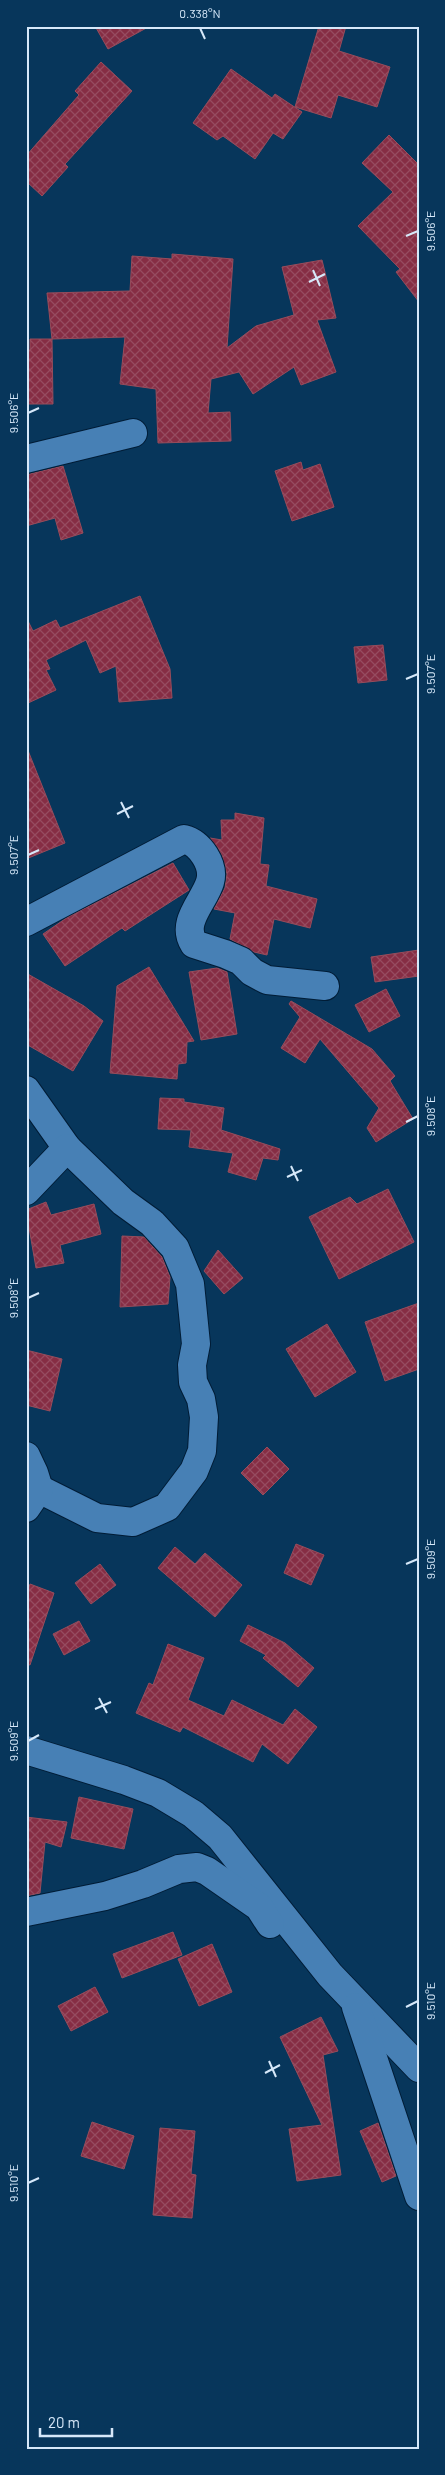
<svg xmlns="http://www.w3.org/2000/svg" width="445" height="2475" font-family="Barlow,sans-serif">
	<defs>
		<pattern id="building-cross-hatch" width="8" height="8" patternUnits="userSpaceOnUse" patternTransform="scale(1.25)"><rect width="8" height="8" fill="#862d44"/><path d="M0 0l8 8M0 8l8-8" fill="none" stroke="#964b60"/></pattern>
	</defs>
	<rect width="100%" height="100%" fill="#07365b"/>
	<!-- building -->
	<g fill="url(#building-cross-hatch)" stroke="#974c5b">
		<path d="M 95,26 L 150,26 L 108,49 Z"/>
		<path d="M 319,26 L 346,26 L 339,51 L 390,67 L 377,107 L 338,95 L 331,118 L 295,107 Z"/>
		<path d="M 101,62 L 132,91 L 65,164 L 68,167 L 42,196 L 26,181 L 26,156 L 79,95 L 75,91 Z"/>
		<path d="M 231,69 L 272,98 L 275,94 L 302,112 L 283,139 L 273,133 L 255,159 L 223,136 L 217,140 L 193,123 Z"/>
		<path d="M 389,135 L 419,165 L 419,302 L 396,272 L 400,269 L 358,226 L 393,192 L 362,163 Z"/>
		<path d="M 172,254 L 233,259 L 227,348 L 256,326 L 294,315 L 282,267 L 322,260 L 336,318 L 317,320 L 336,372 L 301,385 L 294,367 L 253,394 L 239,372 L 211,379 L 208,413 L 230,412 L 231,441 L 158,443 L 156,389 L 120,384 L 125,337 L 52,339 L 47,293 L 130,291 L 132,256 L 172,259 Z"/>
		<path d="M 30,339 L 52,339 L 53,404 L 26,404 L 26,350 L 30,350 Z"/>
		<path d="M 301,462 L 303,470 L 320,464 L 334,507 L 292,521 L 275,471 Z"/>
		<path d="M 63,466 L 83,533 L 61,540 L 55,518 L 26,526 L 26,475 Z"/>
		<path d="M 140,596 L 170,669 L 172,698 L 119,702 L 116,666 L 100,673 L 86,640 L 46,660 L 50,669 L 46,670 L 56,690 L 26,704 L 26,617 L 33,631 L 56,620 L 60,628 Z"/>
		<path d="M 383,645 L 387,680 L 358,683 L 354,647 Z"/>
		<path d="M 27,748 L 65,843 L 26,859 L 26,749 Z"/>
		<path d="M 235,813 L 264,818 L 260,864 L 269,865 L 266,886 L 317,899 L 310,928 L 274,919 L 267,955 L 254,952 L 230,939 L 235,913 L 214,909 L 225,888 L 227,874 L 222,855 L 210,838 L 222,840 L 221,820 L 235,820 Z"/>
		<path d="M 173,863 L 189,890 L 125,931 L 122,928 L 65,966 L 43,934 L 68,917 Z"/>
		<path d="M 419,950 L 419,976 L 375,982 L 371,957 Z"/>
		<path d="M 149,967 L 194,1041 L 187,1042 L 186,1063 L 178,1064 L 177,1079 L 110,1073 L 117,986 Z"/>
		<path d="M 217,968 L 227,972 L 237,1034 L 201,1040 L 189,972 Z"/>
		<path d="M 26,973 L 84,1006 L 103,1021 L 73,1071 L 26,1044 Z"/>
		<path d="M 386,989 L 400,1016 L 369,1032 L 355,1005 Z"/>
		<path d="M 291,1001 L 372,1049 L 395,1076 L 390,1081 L 413,1119 L 376,1142 L 367,1128 L 379,1108 L 320,1039 L 305,1063 L 281,1048 L 300,1017 L 289,1004 Z"/>
		<path d="M 160,1098 L 184,1099 L 184,1102 L 224,1108 L 221,1130 L 280,1149 L 278,1160 L 263,1158 L 256,1180 L 228,1172 L 233,1153 L 189,1147 L 191,1130 L 158,1129 Z"/>
		<path d="M 388,1189 L 414,1242 L 339,1279 L 309,1217 L 350,1197 L 357,1204 Z"/>
		<path d="M 46,1202 L 51,1215 L 94,1204 L 101,1234 L 60,1245 L 64,1263 L 36,1268 L 26,1210 Z"/>
		<path d="M 122,1236 L 144,1237 L 162,1257 L 170,1277 L 168,1304 L 120,1307 Z"/>
		<path d="M 218,1250 L 243,1278 L 224,1294 L 204,1271 Z"/>
		<path d="M 419,1303 L 419,1369 L 385,1381 L 365,1322 Z"/>
		<path d="M 327,1324 L 356,1372 L 315,1397 L 286,1349 Z"/>
		<path d="M 26,1350 L 62,1359 L 50,1411 L 26,1405 Z"/>
		<path d="M 267,1447 L 289,1469 L 263,1495 L 241,1473 Z"/>
		<path d="M 296,1544 L 324,1555 L 311,1585 L 284,1573 Z"/>
		<path d="M 175,1547 L 195,1564 L 205,1553 L 242,1585 L 215,1617 L 158,1568 Z"/>
		<path d="M 100,1564 L 116,1585 L 91,1604 L 75,1583 Z"/>
		<path d="M 30,1584 L 54,1593 L 30,1665 L 26,1664 L 26,1597 Z"/>
		<path d="M 79,1621 L 90,1641 L 64,1655 L 53,1634 Z"/>
		<path d="M 248,1625 L 285,1643 L 314,1668 L 298,1687 L 263,1658 L 266,1655 L 240,1641 Z"/>
		<path d="M 168,1644 L 204,1658 L 188,1700 L 224,1716 L 232,1700 L 283,1725 L 295,1709 L 317,1727 L 288,1764 L 262,1744 L 253,1762 L 183,1727 L 180,1732 L 136,1713 L 149,1683 L 153,1685 Z"/>
		<path d="M 79,1797 L 133,1809 L 124,1849 L 71,1838 Z"/>
		<path d="M 26,1817 L 67,1822 L 61,1847 L 45,1842 L 40,1893 L 26,1896 Z"/>
		<path d="M 173,1932 L 182,1955 L 122,1978 L 113,1954 Z"/>
		<path d="M 212,1944 L 232,1992 L 199,2006 L 178,1959 Z"/>
		<path d="M 95,1987 L 108,2012 L 71,2031 L 58,2006 Z"/>
		<path d="M 321,2017 L 338,2051 L 323,2055 L 341,2175 L 297,2181 L 289,2129 L 322,2125 L 280,2037 Z"/>
		<path d="M 92,2122 L 134,2136 L 124,2169 L 81,2156 Z"/>
		<path d="M 378,2123 L 396,2176 L 382,2182 L 360,2131 Z"/>
		<path d="M 160,2128 L 195,2131 L 191,2174 L 196,2175 L 192,2218 L 153,2215 Z"/>
	</g>
	<g fill="none" stroke-linecap="round" stroke-linejoin="round">
		<!-- minor casing -->
		<g stroke="#001c36" stroke-width="30">
			<g id="minor">
				<path d="M 26,459 L 133,433"/>
				<path d="M 26,922 L 184,839 C 200,843 215,865 210,882 C 204,902 180,922 194,944 L 225,954 L 241,961 L 252,972 L 267,980 L 325,986"/>
				<path d="M 26,1090 L 67,1148 L 123,1202 L 152,1223 L 175,1248 L 190,1284 L 196,1344 L 192,1365 L 193,1382 L 201,1399 L 204,1417 L 202,1451 L 194,1471 L 167,1507 L 133,1522 L 97,1518 L 39,1489"/>
				<path d="M 26,1191 L 67,1148"/>
				<path d="M 26,1456 L 34,1473 L 39,1489 L 26,1508"/>
				<path d="M 26,1750 L 124,1780 L 158,1793 L 193,1814 L 220,1837 L 330,1975 L 419,2068"/>
				<path d="M 26,1912 L 105,1896 L 143,1884 L 179,1869 L 197,1867 L 207,1871 L 259,1907 L 270,1924"/>
				<path d="M 356,2007 L 419,2196"/>
			</g>
		</g>
		<!-- minor -->
		<use href="#minor" stroke="#4780b5" stroke-width="28"/>
	</g>
	<!-- ticks -->
	<path fill="none" stroke="#d6e8f9" stroke-width="2" d="M 200,28 L 205,39M 406,236 L 418,231M 313,270 L 320,286M 309,282 L 325,274M 28,413 L 39,408M 406,679 L 418,674M 121,802 L 129,818M 117,814 L 133,806M 28,855 L 39,850M 406,1122 L 418,1116M 291,1166 L 298,1181M 287,1177 L 302,1170M 28,1298 L 39,1293M 406,1564 L 418,1559M 99,1698 L 107,1713M 95,1709 L 111,1702M 28,1741 L 39,1735M 406,2007 L 418,2001M 269,2061 L 276,2077M 265,2073 L 280,2065M 28,2183 L 39,2178"/>
	<!-- border -->
	<rect width="445" height="2475" fill="none" stroke="#07365b" stroke-width="55"/>
	<!-- scale -->
	<path d="M40 2428v8h72v-8" fill="none" stroke="#d6e8f9" stroke-width="2.5"/>
	<text x="48" y="2428" font-size="15" fill="#d6e8f9" stroke="#07365b" stroke-width="4" paint-order="stroke">20 m</text>
	<rect x="28" y="28" width="390" height="2420" fill="none" stroke="#d6e8f9" stroke-width="2"/>
	<g font-size="12" text-anchor="middle" fill="#d6e8f9">
		<text x="200" y="18">0.338°N</text>
		<text transform="translate(431 231) rotate(-90)" y="4">9.506°E</text>
		<text transform="translate(14 413) rotate(-90)" y="4">9.506°E</text>
		<text transform="translate(431 674) rotate(-90)" y="4">9.507°E</text>
		<text transform="translate(14 855) rotate(-90)" y="4">9.507°E</text>
		<text transform="translate(431 1116) rotate(-90)" y="4">9.508°E</text>
		<text transform="translate(14 1298) rotate(-90)" y="4">9.508°E</text>
		<text transform="translate(431 1559) rotate(-90)" y="4">9.509°E</text>
		<text transform="translate(14 1741) rotate(-90)" y="4">9.509°E</text>
		<text transform="translate(431 2001) rotate(-90)" y="4">9.510°E</text>
		<text transform="translate(14 2183) rotate(-90)" y="4">9.510°E</text>
	</g>
</svg>
